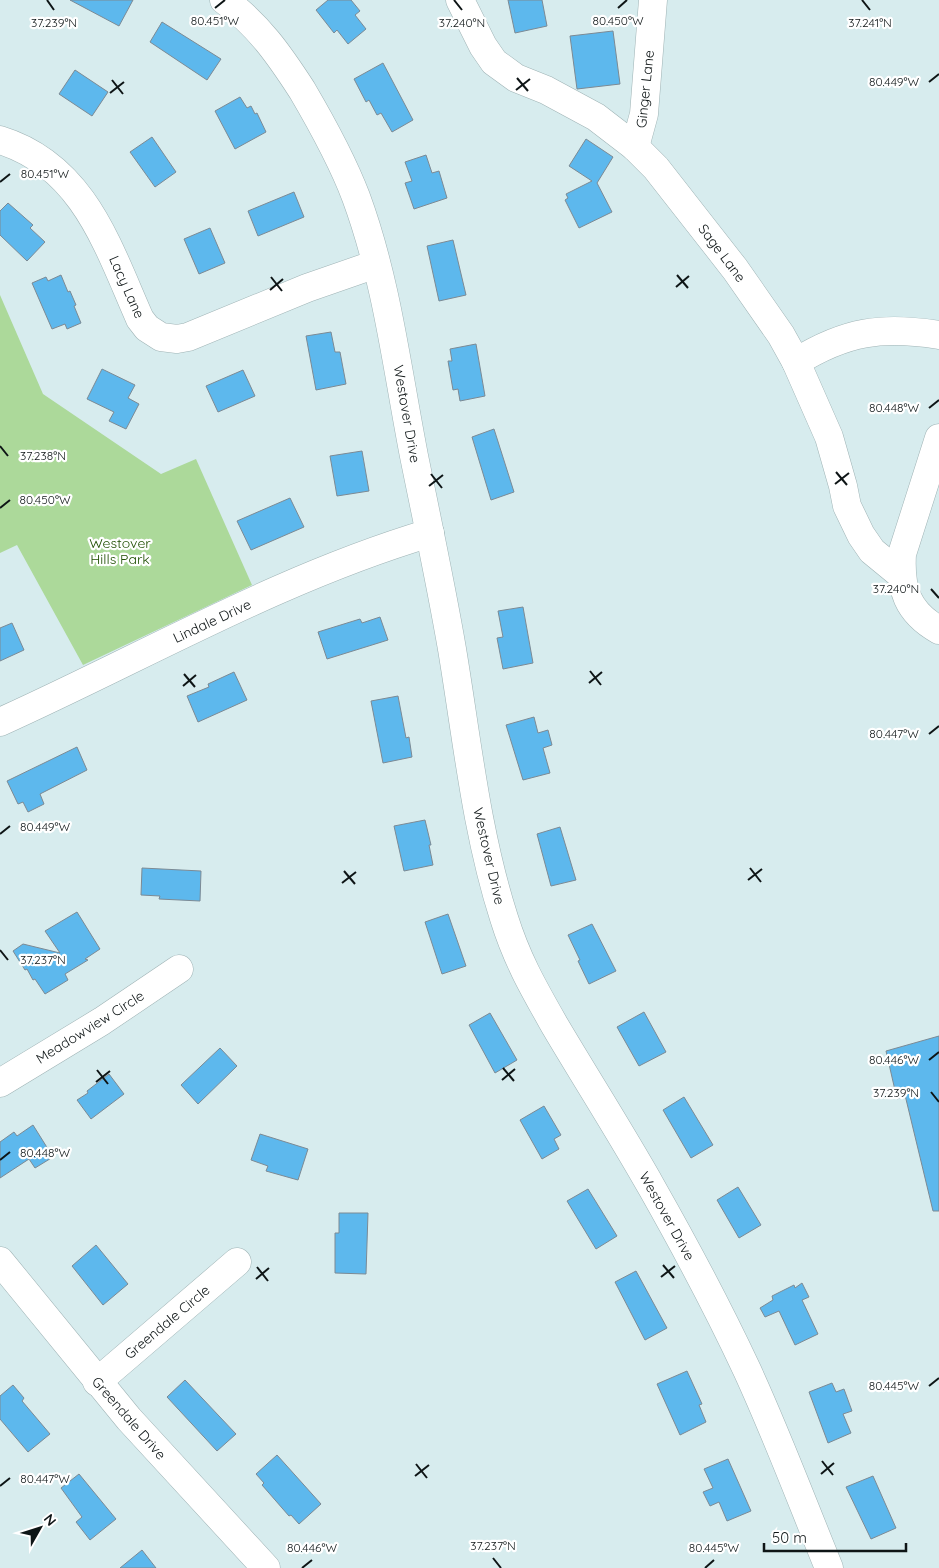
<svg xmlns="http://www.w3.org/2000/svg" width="939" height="1568" font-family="Quicksand,sans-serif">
	<rect width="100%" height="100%" fill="#d7ecee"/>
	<!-- green -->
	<path fill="#acd99a" d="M 0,295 L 43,394 L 161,474 L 196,459 L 252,585 L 83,665 L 17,545 L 0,553 Z"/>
	<!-- building -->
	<g fill="#5db8ed" stroke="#7c8a94">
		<path d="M 70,0 L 133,0 L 119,26 Z"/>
		<path d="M 328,0 L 351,0 L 360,11 L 355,15 L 366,29 L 348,44 L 337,30 L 334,33 L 316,10 Z"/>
		<path d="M 508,0 L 542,0 L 547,26 L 515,33 Z"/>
		<path d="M 162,22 L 221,59 L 207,80 L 150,42 Z"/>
		<path d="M 613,31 L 620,84 L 577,89 L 570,36 Z"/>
		<path d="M 383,63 L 413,120 L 392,132 L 381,113 L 377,115 L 369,100 L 366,102 L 354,79 Z"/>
		<path d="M 75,70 L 108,92 L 92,116 L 59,94 Z"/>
		<path d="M 240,97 L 247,108 L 251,106 L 255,114 L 257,113 L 266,132 L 235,149 L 215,111 Z"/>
		<path d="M 152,137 L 176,172 L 155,187 L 130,152 Z"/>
		<path d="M 586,139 L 613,157 L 597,183 L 612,212 L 579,228 L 565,200 L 568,198 L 566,194 L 592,181 L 569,166 Z"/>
		<path d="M 426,155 L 432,173 L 439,171 L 447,198 L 414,209 L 405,183 L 412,181 L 405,162 Z"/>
		<path d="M 294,192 L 304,217 L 258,236 L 248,211 Z"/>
		<path d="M 8,203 L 33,225 L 30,228 L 45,242 L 27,261 L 0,235 L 0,211 Z"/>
		<path d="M 210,228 L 225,263 L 199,274 L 184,239 Z"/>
		<path d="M 453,240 L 466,295 L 439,301 L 427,246 Z"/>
		<path d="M 61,275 L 68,292 L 70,291 L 76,305 L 74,306 L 81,323 L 67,329 L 65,324 L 52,329 L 32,283 L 46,277 L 48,281 Z"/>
		<path d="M 331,332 L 335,352 L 340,352 L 346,384 L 316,390 L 306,336 Z"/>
		<path d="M 476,344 L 485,396 L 460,401 L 458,389 L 453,390 L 448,361 L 452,361 L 450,349 Z"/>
		<path d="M 102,369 L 135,385 L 128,398 L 139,404 L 126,429 L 109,421 L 114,412 L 87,399 Z"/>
		<path d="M 243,370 L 255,396 L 218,412 L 206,386 Z"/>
		<path d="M 494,429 L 514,492 L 491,500 L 472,437 Z"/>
		<path d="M 362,451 L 369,491 L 337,496 L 330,456 Z"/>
		<path d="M 290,498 L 304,527 L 251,550 L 237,521 Z"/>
		<path d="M 523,607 L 533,663 L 503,669 L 497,638 L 503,637 L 498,611 Z"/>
		<path d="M 380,617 L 388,640 L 327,659 L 318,632 L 360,619 L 362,623 Z"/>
		<path d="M 12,623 L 24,650 L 0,661 L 0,628 Z"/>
		<path d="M 234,672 L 247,700 L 198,722 L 187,696 L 209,687 L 208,684 Z"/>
		<path d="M 398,696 L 406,738 L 409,737 L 412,757 L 383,763 L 371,701 Z"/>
		<path d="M 534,717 L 538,733 L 548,730 L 552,745 L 543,748 L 550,773 L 523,780 L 506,725 Z"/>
		<path d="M 77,747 L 87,770 L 40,794 L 44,804 L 28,812 L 23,802 L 18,804 L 7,781 Z"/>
		<path d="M 425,820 L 431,845 L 429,845 L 433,865 L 404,871 L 394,826 Z"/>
		<path d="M 560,827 L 576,880 L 551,886 L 537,834 Z"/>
		<path d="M 142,868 L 201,871 L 200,901 L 159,899 L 160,896 L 141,895 Z"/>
		<path d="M 77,912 L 100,949 L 85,959 L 88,960 L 65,974 L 68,980 L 45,994 L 35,979 L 33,980 L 27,969 L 25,970 L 13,951 L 23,944 L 60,953 L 45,931 Z"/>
		<path d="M 448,914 L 466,966 L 442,974 L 425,922 Z"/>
		<path d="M 592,924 L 616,971 L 589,984 L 578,961 L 580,960 L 568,935 Z"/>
		<path d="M 644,1012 L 666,1052 L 639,1066 L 617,1027 Z"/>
		<path d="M 490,1013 L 517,1060 L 495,1073 L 469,1025 Z"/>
		<path d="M 939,1036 L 939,1211 L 933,1211 L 905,1095 L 897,1099 L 886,1051 Z"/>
		<path d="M 220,1048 L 237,1066 L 198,1104 L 181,1085 Z"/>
		<path d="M 109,1074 L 124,1094 L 91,1119 L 77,1100 L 88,1093 L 87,1091 Z"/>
		<path d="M 684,1097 L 713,1145 L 691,1158 L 663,1110 Z"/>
		<path d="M 544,1106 L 561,1135 L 554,1139 L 559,1149 L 542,1159 L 520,1120 Z"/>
		<path d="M 33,1125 L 53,1157 L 35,1168 L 29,1159 L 0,1178 L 0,1142 L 14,1132 L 17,1136 Z"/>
		<path d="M 260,1134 L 308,1149 L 298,1180 L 266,1171 L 268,1166 L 251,1160 Z"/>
		<path d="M 738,1187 L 761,1225 L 739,1238 L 717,1200 Z"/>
		<path d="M 588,1189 L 617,1236 L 596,1249 L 567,1201 Z"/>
		<path d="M 339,1213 L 368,1213 L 366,1274 L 335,1273 L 335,1233 L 339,1233 Z"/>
		<path d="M 96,1245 L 128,1284 L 103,1305 L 72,1266 Z"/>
		<path d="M 636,1271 L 667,1328 L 645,1340 L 615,1282 Z"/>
		<path d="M 802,1283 L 809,1297 L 802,1300 L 818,1334 L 795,1345 L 779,1311 L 765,1317 L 760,1308 L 773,1300 L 772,1296 L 794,1285 L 795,1288 Z"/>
		<path d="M 687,1371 L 702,1404 L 699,1405 L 706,1422 L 680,1435 L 657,1384 Z"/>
		<path d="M 185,1380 L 236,1434 L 217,1451 L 167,1397 Z"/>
		<path d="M 832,1383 L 836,1392 L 844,1389 L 852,1411 L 843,1414 L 851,1433 L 828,1443 L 809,1392 Z"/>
		<path d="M 13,1385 L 24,1398 L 22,1401 L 50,1434 L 28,1452 L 0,1419 L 0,1396 Z"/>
		<path d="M 277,1455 L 321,1504 L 299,1524 L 291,1515 L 289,1516 L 262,1485 L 264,1483 L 256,1474 Z"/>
		<path d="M 728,1459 L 751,1511 L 727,1521 L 719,1502 L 710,1506 L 703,1492 L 713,1488 L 704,1469 Z"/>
		<path d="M 79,1474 L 116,1519 L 90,1540 L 76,1522 L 82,1517 L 61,1488 Z"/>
		<path d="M 873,1476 L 896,1528 L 871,1539 L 846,1487 Z"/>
		<path d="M 142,1550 L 156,1568 L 120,1568 Z"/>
	</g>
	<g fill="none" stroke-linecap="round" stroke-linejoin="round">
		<!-- minor casing -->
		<g stroke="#9fb3b5" stroke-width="29">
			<g id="minor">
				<path d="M 224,0 C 258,24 280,56 302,90 C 322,124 342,160 356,197 C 387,281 397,369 414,456 C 427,520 441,585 452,649 C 467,739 476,831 504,918 C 517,960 534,989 555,1026 C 587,1080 621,1133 652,1188 C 686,1248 718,1308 747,1370 C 777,1435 802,1502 829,1568"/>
				<path d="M 460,0 L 483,46 L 494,62 L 516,78 L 546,90 L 596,117 L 635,147 L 656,168 L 735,269 L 781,335 L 796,362 L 829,437 L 843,486 L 847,506 L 861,535 L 872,551 L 900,574"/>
				<path d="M 0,140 C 84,166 108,247 140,319 L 147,328 L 161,337 L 177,339 L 188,337 L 307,288 L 376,264"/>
				<path d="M 635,147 L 644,114 L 653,0"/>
				<path d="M 796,362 C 846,331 882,326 939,335"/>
				<path d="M 939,438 L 902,554 C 900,589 907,612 939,630"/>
				<path d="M 0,722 C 142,658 279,578 430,533"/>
				<path d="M 0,1083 L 102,1021 L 179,969"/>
				<path d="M 0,1261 L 129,1419 L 266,1568"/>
				<path d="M 97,1382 L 237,1262"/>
			</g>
		</g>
		<!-- minor -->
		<use href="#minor" stroke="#fff" stroke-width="28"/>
	</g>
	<!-- ticks -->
	<path fill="none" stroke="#0e1516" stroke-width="2" d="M 47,0 L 54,10M 454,0 L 462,10M 862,0 L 870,10M 215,8 L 225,0M 618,8 L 627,0M 517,78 L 528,91M 112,80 L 123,94M 929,82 L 939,74M 516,90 L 530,79M 110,93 L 124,82M 0,182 L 10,174M 677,275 L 688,288M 271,277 L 282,291M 676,287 L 689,276M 270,290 L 283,279M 929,408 L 939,400M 0,446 L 8,456M 836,472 L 847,485M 431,474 L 442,488M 835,484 L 849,473M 429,486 L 443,475M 0,508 L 10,500M 931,589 L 939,598M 590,671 L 601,685M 184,674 L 195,687M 589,683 L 602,672M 183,686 L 196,675M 929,734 L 939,726M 0,834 L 10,826M 750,868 L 761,882M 344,871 L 355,884M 748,880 L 762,869M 342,883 L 356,872M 0,950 L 8,960M 929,1060 L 939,1052M 503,1068 L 514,1081M 97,1070 L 108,1084M 502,1080 L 515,1069M 96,1082 L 110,1071M 931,1092 L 939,1102M 0,1160 L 10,1152M 663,1265 L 674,1278M 257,1267 L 268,1281M 661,1277 L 675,1266M 256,1279 L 269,1268M 929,1386 L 939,1378M 822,1461 L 833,1475M 416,1464 L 427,1478M 821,1474 L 834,1463M 415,1476 L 429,1465M 0,1486 L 10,1478M 493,1558 L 501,1568M 302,1568 L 312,1560M 705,1568 L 714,1560"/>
	<g text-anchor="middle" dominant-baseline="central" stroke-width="4.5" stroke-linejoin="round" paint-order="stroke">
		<!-- street labels -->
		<g font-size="14" fill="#0e1516" stroke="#fff">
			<text transform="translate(645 89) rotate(-84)">Ginger Lane</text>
			<text transform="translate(722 253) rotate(53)">Sage Lane</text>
			<text transform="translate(127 287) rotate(66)">Lacy Lane</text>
			<text transform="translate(407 414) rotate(80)">Westover Drive</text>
			<text transform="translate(212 621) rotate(-25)">Lindale Drive</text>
			<text transform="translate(489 856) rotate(77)">Westover Drive</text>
			<text transform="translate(90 1027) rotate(-32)">Meadowview Circle</text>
			<text transform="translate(667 1216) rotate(61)">Westover Drive</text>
			<text transform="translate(167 1322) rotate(-40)">Greendale Circle</text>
			<text transform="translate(129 1418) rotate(49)">Greendale Drive</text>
		</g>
		<!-- park labels -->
		<g font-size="14" fill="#1e4e00" stroke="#fff">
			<text x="120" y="543">Westover<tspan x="120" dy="16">Hills Park</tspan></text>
		</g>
	</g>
	<g font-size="12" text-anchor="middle" fill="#0e1516" stroke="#fff" stroke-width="4.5" stroke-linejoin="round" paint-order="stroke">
		<text x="618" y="25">80.450°W</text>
		<text x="215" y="25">80.451°W</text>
		<text x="54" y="27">37.239°N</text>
		<text x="462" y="27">37.240°N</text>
		<text x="870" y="27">37.241°N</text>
		<text x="894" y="86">80.449°W</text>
		<text x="45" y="178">80.451°W</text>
		<text x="894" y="412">80.448°W</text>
		<text x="43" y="460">37.238°N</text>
		<text x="45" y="504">80.450°W</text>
		<text x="896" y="593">37.240°N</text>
		<text x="894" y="738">80.447°W</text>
		<text x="45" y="831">80.449°W</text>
		<text x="43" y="964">37.237°N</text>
		<text x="894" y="1064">80.446°W</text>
		<text x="896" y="1097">37.239°N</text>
		<text x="45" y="1157">80.448°W</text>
		<text x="894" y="1390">80.445°W</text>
		<text x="45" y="1483">80.447°W</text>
		<text x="493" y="1550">37.237°N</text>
		<text x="312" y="1552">80.446°W</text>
		<text x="714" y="1552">80.445°W</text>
	</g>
	<!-- north arrow -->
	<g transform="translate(40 1528) rotate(51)" stroke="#ffffff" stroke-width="4" paint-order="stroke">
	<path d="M0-4L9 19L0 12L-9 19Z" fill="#0e1516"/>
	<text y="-8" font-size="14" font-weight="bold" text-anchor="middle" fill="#0e1516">N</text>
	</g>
	<!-- scale -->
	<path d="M764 1543v8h142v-8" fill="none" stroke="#0e1516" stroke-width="2.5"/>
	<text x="772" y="1543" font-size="15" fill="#0e1516" stroke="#ffffff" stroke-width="4" paint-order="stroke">50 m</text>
</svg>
